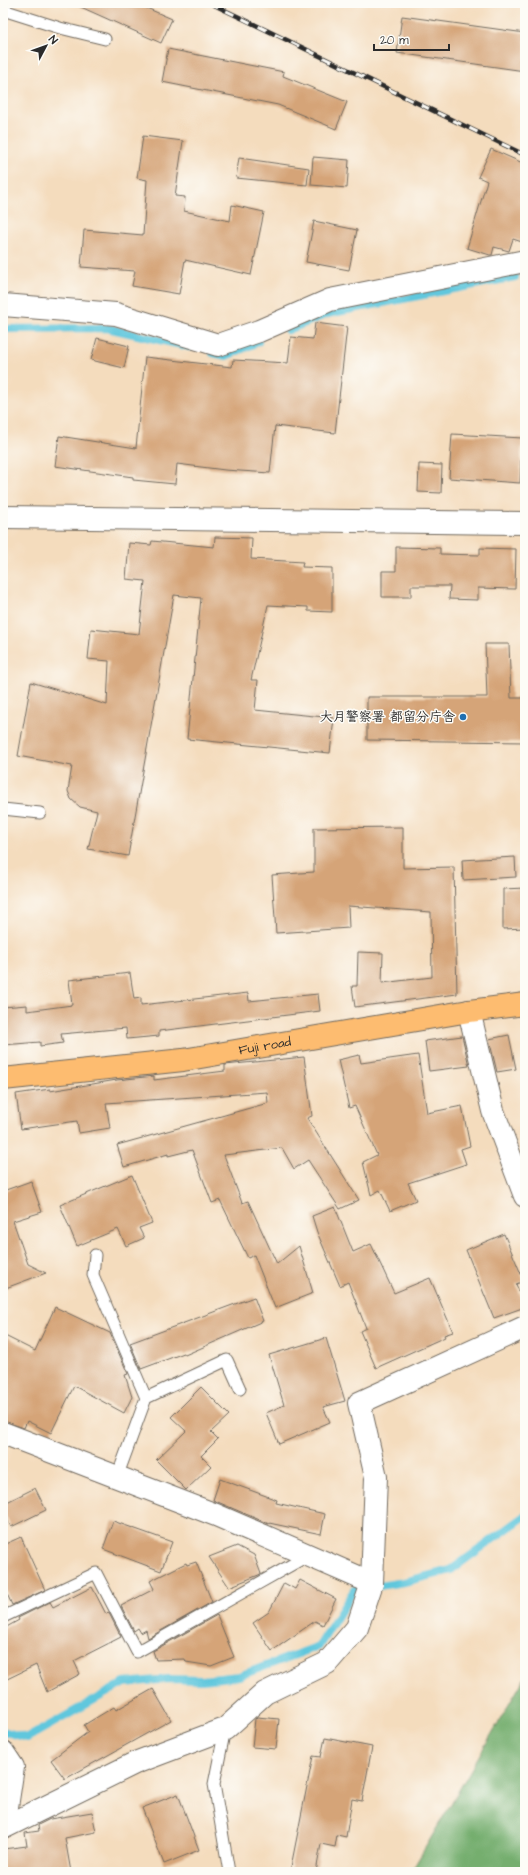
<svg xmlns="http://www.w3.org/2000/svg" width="528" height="1875" font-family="'Architects Daughter','Klee One',sans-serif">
	<rect width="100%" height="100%" fill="#fdfcf7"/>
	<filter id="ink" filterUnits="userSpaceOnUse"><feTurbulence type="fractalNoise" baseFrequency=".025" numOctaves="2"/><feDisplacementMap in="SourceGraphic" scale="8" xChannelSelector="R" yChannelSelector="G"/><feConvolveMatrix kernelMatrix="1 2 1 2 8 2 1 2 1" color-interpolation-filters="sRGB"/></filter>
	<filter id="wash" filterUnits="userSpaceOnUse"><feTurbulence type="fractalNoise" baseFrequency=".012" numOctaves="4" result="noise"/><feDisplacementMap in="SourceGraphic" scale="16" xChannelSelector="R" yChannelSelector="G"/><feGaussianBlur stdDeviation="0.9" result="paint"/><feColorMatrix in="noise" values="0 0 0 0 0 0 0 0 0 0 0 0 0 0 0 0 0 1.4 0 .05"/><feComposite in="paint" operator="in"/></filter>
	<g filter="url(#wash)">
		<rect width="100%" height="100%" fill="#f4dcbd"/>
		<!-- forest -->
		<path fill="#74ae6e" stroke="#506c4c" d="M 525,1677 L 525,1872 L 411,1872 Z"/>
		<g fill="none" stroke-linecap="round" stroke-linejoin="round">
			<!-- stream -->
			<g stroke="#60c7dd" stroke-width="8">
				<path d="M 3,329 L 107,328 L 190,347"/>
				<path d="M 288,330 L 327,314 L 515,277"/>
				<path d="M 213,353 L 226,356 L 258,342"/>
				<path d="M 3,1731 L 27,1738 L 124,1683 L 169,1679 L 202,1680 L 239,1676 L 319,1646 L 354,1590 L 404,1582 L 451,1570 L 525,1516"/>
			</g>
		</g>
		<g id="blocks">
			<!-- building -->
			<g fill="#d5a478">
				<path d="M 72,3 L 135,3 L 172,19 L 161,43 Z"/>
				<path d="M 402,16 L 525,33 L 525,71 L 397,53 Z"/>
				<path d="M 168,49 L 284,72 L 283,76 L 347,102 L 336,129 L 278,105 L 162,82 Z"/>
				<path d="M 143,136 L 183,141 L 175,196 L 185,197 L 184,211 L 230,221 L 232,205 L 264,212 L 251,275 L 185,260 L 179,294 L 132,286 L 135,271 L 81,267 L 84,230 L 143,235 L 147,180 L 137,178 Z"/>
				<path d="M 491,149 L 525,164 L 525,243 L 513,239 L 509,251 L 494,247 L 492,255 L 490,255 L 467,248 L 487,181 L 478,177 Z"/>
				<path d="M 313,157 L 349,160 L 347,188 L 311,185 Z"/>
				<path d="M 239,158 L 309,168 L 307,185 L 236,178 Z"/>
				<path d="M 314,221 L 357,230 L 349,270 L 306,262 Z"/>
				<path d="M 315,323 L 347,327 L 335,433 L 275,426 L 270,473 L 225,470 L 177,464 L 175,484 L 133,480 L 133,477 L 55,466 L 59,436 L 136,448 L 145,357 L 232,367 L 233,360 L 288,363 L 291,337 L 313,339 Z"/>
				<path d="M 97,338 L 129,346 L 124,368 L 91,360 Z"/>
				<path d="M 452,434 L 522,438 L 520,483 L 449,478 Z"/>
				<path d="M 419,464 L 442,465 L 441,493 L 418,492 Z"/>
				<path d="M 215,537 L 252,538 L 251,559 L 303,562 L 302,567 L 332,568 L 332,612 L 308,611 L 308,607 L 268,605 L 251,680 L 258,680 L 255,710 L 334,718 L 330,753 L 187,739 L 201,598 L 174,595 L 128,856 L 88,849 L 97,811 L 80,807 L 71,799 L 68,791 L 72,766 L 18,756 L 31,682 L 107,705 L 109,661 L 88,659 L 91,629 L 139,634 L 145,581 L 126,579 L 129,543 L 151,545 L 152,541 L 214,547 Z"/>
				<path d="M 396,547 L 440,548 L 440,554 L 480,555 L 480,548 L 516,549 L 515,589 L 478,588 L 478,600 L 449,599 L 450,586 L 411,586 L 411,597 L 382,597 L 382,571 L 396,571 Z"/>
				<path d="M 485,644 L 509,644 L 511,698 L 525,698 L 525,742 L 367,740 L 367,697 L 487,697 Z"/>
				<path d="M 403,827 L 403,868 L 454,867 L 457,994 L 355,1007 L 352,986 L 357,986 L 358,952 L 383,953 L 382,983 L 432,977 L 431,912 L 348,906 L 349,928 L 276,933 L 272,875 L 314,872 L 314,828 Z"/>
				<path d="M 515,857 L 516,877 L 463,880 L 462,860 Z"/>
				<path d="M 525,888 L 525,928 L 503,929 L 503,889 Z"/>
				<path d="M 130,973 L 134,999 L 141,998 L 141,1005 L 248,993 L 249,1001 L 318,994 L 320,1011 L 159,1031 L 159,1036 L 127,1039 L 126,1028 L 61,1034 L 63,1043 L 40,1046 L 40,1042 L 3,1045 L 3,1007 L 27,1005 L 27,1011 L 72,1005 L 69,980 Z"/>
				<path d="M 509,1035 L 516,1069 L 497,1072 L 489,1039 Z"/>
				<path d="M 462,1036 L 469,1066 L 429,1071 L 425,1041 Z"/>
				<path d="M 359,1055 L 361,1063 L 418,1055 L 427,1113 L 462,1106 L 470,1146 L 461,1149 L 466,1164 L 408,1183 L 416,1200 L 390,1211 L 380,1190 L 371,1195 L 363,1162 L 377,1155 L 355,1106 L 349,1108 L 338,1060 Z"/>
				<path d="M 304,1057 L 312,1116 L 307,1118 L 359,1200 L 340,1209 L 308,1160 L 294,1169 L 282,1148 L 224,1155 L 242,1203 L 248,1201 L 277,1264 L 299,1246 L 313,1293 L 275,1308 L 254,1255 L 248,1258 L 220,1200 L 212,1203 L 192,1150 L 168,1156 L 168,1154 L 124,1167 L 117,1145 L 268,1103 L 267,1092 L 106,1103 L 110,1128 L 79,1133 L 77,1121 L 21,1129 L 16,1094 L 50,1089 L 50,1091 L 117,1080 L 154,1076 L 154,1080 L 225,1071 L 225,1065 Z"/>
				<path d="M 132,1175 L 152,1223 L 139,1228 L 144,1238 L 126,1246 L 118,1229 L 77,1246 L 60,1205 Z"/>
				<path d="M 31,1181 L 42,1212 L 13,1221 L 28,1264 L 46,1273 L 3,1289 L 3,1191 Z"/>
				<path d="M 335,1207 L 353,1252 L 371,1244 L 394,1293 L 430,1278 L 453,1332 L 444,1335 L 445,1337 L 376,1368 L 360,1331 L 366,1328 L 348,1282 L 340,1286 L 317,1232 L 312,1216 Z"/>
				<path d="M 504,1234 L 524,1281 L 516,1284 L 525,1307 L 494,1318 L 466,1250 Z"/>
				<path d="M 254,1297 L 263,1321 L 185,1355 L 184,1353 L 141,1369 L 130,1343 Z"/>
				<path d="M 55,1307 L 110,1333 L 128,1374 L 125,1375 L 132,1397 L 124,1413 L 74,1386 L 51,1433 L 27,1421 L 24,1428 L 3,1421 L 3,1335 L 35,1351 Z"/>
				<path d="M 326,1338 L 345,1401 L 323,1407 L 330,1422 L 279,1444 L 266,1413 L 284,1405 L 269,1355 Z"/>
				<path d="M 201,1387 L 229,1415 L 211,1432 L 218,1439 L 201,1456 L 211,1466 L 186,1490 L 156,1460 L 186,1431 L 171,1417 Z"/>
				<path d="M 220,1479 L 277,1500 L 276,1503 L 325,1514 L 321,1534 L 269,1523 L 269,1524 L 213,1500 Z"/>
				<path d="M 35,1488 L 46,1510 L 11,1527 L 3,1511 L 3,1504 Z"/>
				<path d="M 113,1521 L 172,1542 L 161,1571 L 103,1549 Z"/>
				<path d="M 21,1537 L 45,1590 L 12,1605 L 3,1585 L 3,1545 Z"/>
				<path d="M 237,1546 L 254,1555 L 261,1574 L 229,1587 L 209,1557 Z"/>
				<path d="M 196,1562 L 212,1602 L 148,1638 L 146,1630 L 141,1633 L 138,1628 L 134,1631 L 121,1606 L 154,1589 L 150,1581 L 186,1563 L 187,1565 Z"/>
				<path d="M 300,1580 L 336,1599 L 323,1625 L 315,1621 L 272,1651 L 253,1623 L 269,1612 L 284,1583 L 295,1589 Z"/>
				<path d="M 92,1587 L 106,1614 L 109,1613 L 121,1637 L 74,1661 L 80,1674 L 47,1692 L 36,1665 L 3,1681 L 3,1629 L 19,1620 L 18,1618 L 50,1602 L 53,1607 Z"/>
				<path d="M 217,1615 L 234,1657 L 211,1666 L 186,1662 L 185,1659 L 156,1660 L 153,1651 Z"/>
				<path d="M 153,1689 L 171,1720 L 65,1779 L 51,1760 L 88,1732 L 84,1725 L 114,1707 L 116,1710 Z"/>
				<path d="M 257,1717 L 279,1719 L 276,1749 L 252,1747 L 255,1719 Z"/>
				<path d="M 325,1738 L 372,1747 L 362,1801 L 352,1799 L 346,1837 L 337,1835 L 335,1847 L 321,1844 L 316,1872 L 290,1872 L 313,1756 L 321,1757 Z"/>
				<path d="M 178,1794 L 199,1850 L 164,1864 L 142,1808 Z"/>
				<path d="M 92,1812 L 96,1832 L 65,1838 L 71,1872 L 3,1872 L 3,1849 L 27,1846 L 25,1833 L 39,1831 L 38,1825 L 50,1819 Z"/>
			</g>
		</g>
	</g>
	<g filter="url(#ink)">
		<use href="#blocks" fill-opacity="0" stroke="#71695e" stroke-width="1"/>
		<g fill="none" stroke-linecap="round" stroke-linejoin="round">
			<!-- service casing -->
			<g stroke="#71695e" stroke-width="13">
				<g id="service">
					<path d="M 3,10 L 60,28 L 105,39"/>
					<path d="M 3,809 L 40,813"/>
					<path d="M 95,1255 L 93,1275 L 146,1398"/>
					<path d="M 117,1477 L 146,1398 L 227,1360 L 240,1389"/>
					<path d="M 3,1617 L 96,1573 L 137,1652 L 309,1555"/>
					<path d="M 225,1729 L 214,1784 L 229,1872"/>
				</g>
			</g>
			<!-- minor casing -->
			<g stroke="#71695e" stroke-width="24">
				<g id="minor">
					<path d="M 3,305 L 116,314 L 218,345 L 259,331 L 330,300 L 525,261"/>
					<path d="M 469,1011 L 493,1111 L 525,1196"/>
					<path d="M 3,1433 L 216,1515 L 372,1583"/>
					<path d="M 3,1752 L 13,1767 L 4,1827"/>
					<path d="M 3,1828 L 135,1763 L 225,1729 L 265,1693 L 327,1663 L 357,1628 L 372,1583 L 376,1477 L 359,1403 L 525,1327"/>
				</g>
			</g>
			<!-- tertiary casing -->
			<g stroke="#71695e" stroke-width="24">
				<path id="tertiary" d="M 3,517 L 525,523"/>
			</g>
			<!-- trunk casing -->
			<g stroke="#71695e" stroke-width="24">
				<g id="trunk">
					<path id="s1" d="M 3,1079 L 183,1060 L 469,1011 L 525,1004"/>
				</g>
			</g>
			<!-- service -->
			<use href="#service" stroke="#fff" stroke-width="11"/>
			<!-- minor -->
			<use href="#minor" stroke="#fff" stroke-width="22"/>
			<!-- tertiary -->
			<use href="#tertiary" stroke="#fff" stroke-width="22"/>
			<!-- trunk -->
			<use href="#trunk" stroke="#fdbc70" stroke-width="22"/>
			<!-- rail casing -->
			<g stroke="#2b2b2b" stroke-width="4.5">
				<path id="rail" d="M 210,3 L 525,155"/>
			</g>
			<!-- rail -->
			<use href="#rail" stroke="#fdfcf7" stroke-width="3" stroke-dasharray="9" stroke-linecap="butt"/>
		</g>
	</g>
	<!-- markers -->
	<circle fill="#1f6fb2" stroke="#fdfcf7" stroke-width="1.5" cx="463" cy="717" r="4"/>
	<g text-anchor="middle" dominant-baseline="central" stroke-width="3" stroke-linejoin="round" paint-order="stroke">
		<!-- poi labels -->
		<g font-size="13" font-weight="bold" fill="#2b2b2b" stroke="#fdfcf7" text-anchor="end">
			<text x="455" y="717">大月警察署 都留分庁舎</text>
		</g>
		<!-- street labels -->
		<g font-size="13" fill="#2b2b2b" stroke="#fdfcf7">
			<text stroke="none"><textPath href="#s1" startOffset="264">Fuji road</textPath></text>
		</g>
	</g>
	<!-- margin -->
	<rect width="528" height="1875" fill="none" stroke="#fdfcf7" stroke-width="16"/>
	<!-- north arrow -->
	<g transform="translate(46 46) rotate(49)" stroke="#fdfcf7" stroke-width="3" paint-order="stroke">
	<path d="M0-3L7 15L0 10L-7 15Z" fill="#2b2b2b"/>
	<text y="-6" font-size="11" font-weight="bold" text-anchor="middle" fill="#2b2b2b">N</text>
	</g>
	<!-- scale -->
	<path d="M374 44v6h75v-6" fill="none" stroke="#2b2b2b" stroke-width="2"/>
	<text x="380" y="44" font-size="12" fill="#2b2b2b" stroke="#fdfcf7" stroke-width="3" paint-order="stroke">20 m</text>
</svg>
